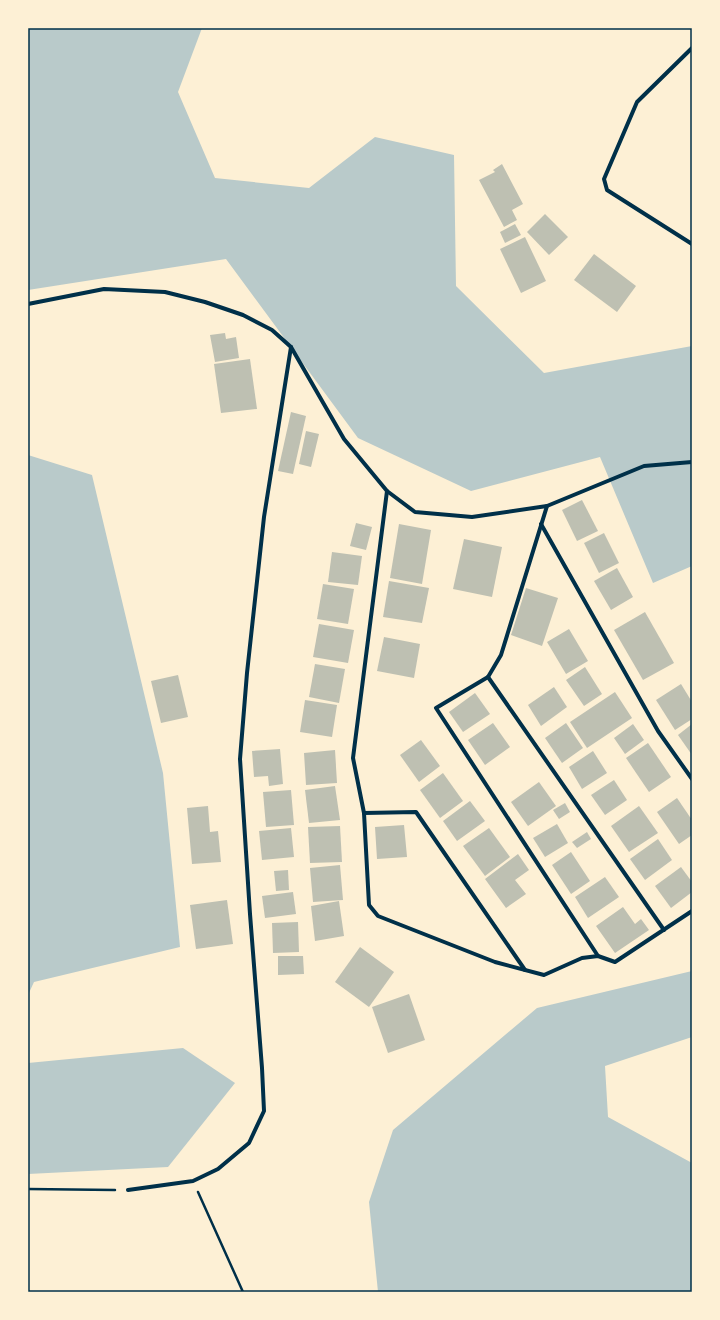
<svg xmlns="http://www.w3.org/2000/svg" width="720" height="1320" font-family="'PT Sans Narrow',sans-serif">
	<rect width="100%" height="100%" fill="#fdf0d5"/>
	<!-- green -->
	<g fill="#b9caca">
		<path d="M 28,28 L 202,28 L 178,92 L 215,178 L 309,188 L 375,137 L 454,155 L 456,286 L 544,373 L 692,346 L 692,566 L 653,583 L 600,457 L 471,491 L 358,438 L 226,259 L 28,290 Z"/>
		<path d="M 28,455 L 92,475 L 163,773 L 180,947 L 34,982 L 28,995 Z"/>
		<path d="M 692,971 L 692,1037 L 605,1066 L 608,1117 L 692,1163 L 692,1292 L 378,1292 L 369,1202 L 393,1130 L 537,1008 Z"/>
		<path d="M 183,1048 L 235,1083 L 168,1167 L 28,1174 L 28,1063 Z"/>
	</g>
	<!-- building -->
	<g fill="#bec0b2">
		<path d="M 502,164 L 523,204 L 512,210 L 517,220 L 504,227 L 479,180 L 495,172 L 493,170 Z"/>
		<path d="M 545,214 L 568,237 L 549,255 L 527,232 Z"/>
		<path d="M 515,224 L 521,235 L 505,243 L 500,232 Z"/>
		<path d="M 525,237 L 546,281 L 521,293 L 500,249 Z"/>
		<path d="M 594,254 L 636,286 L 617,312 L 574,280 Z"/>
		<path d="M 225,333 L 226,339 L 236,337 L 239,358 L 215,362 L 210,335 Z"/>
		<path d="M 250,359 L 257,409 L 221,413 L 214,364 Z"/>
		<path d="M 291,412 L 306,416 L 293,474 L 278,471 Z"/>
		<path d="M 306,431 L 319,434 L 311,467 L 299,464 Z"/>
		<path d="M 582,500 L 598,531 L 577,541 L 562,510 Z"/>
		<path d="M 356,523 L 372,527 L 366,550 L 350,546 Z"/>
		<path d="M 399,524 L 431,530 L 422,584 L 390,578 Z"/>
		<path d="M 604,533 L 619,563 L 599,573 L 584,543 Z"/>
		<path d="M 464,539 L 502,547 L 492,597 L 453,589 Z"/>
		<path d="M 332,552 L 362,556 L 358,585 L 328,582 Z"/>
		<path d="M 617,568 L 633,597 L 611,610 L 594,581 Z"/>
		<path d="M 389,581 L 429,588 L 422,623 L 383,617 Z"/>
		<path d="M 323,584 L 354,589 L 348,624 L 317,619 Z"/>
		<path d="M 526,588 L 558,598 L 542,646 L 511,635 Z"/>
		<path d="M 645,612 L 674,663 L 643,680 L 614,630 Z"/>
		<path d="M 319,624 L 354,630 L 348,663 L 313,657 Z"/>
		<path d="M 569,629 L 588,661 L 566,674 L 547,642 Z"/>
		<path d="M 384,637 L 420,644 L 414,678 L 377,671 Z"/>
		<path d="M 315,664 L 345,669 L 339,703 L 309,697 Z"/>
		<path d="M 585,667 L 602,694 L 584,706 L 566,680 Z"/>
		<path d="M 178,675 L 188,717 L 161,723 L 151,681 Z"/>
		<path d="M 681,684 L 692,702 L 692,719 L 675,730 L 656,700 Z"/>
		<path d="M 554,687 L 567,707 L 541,726 L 528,705 Z"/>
		<path d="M 615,692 L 632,718 L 587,748 L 570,722 Z"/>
		<path d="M 475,693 L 490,714 L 463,732 L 449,712 Z"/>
		<path d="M 305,700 L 337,705 L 332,737 L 300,732 Z"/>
		<path d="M 493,723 L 510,747 L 485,765 L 468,740 Z"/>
		<path d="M 566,723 L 583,748 L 562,763 L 545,738 Z"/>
		<path d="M 633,724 L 644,740 L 625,754 L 614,738 Z"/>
		<path d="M 692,724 L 692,755 L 678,735 Z"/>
		<path d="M 421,740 L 440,766 L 419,782 L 400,755 Z"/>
		<path d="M 648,743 L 671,777 L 649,792 L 626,758 Z"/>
		<path d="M 280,749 L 283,784 L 269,786 L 268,776 L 254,777 L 252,751 Z"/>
		<path d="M 335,750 L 337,783 L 306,785 L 304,753 Z"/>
		<path d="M 593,751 L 607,773 L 582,789 L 569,767 Z"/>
		<path d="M 443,773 L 463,801 L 440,818 L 420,790 Z"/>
		<path d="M 614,780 L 627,800 L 605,815 L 591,795 Z"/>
		<path d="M 539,782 L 556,806 L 528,826 L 511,802 Z"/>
		<path d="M 335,786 L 340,820 L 309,823 L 305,790 Z"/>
		<path d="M 291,790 L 294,825 L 266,827 L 263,792 Z"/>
		<path d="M 677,798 L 692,820 L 692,835 L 679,844 L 657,812 Z"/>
		<path d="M 470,801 L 485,821 L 457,841 L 443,821 Z"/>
		<path d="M 565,803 L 570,812 L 559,819 L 553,810 Z"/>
		<path d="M 208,806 L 210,832 L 218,831 L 221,862 L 192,864 L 187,808 Z"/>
		<path d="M 639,806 L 658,833 L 629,852 L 611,826 Z"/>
		<path d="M 557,824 L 568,843 L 545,857 L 533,838 Z"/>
		<path d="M 404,825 L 407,857 L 377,859 L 375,827 Z"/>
		<path d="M 340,826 L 342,862 L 310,863 L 308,827 Z"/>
		<path d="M 291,828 L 294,857 L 262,860 L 259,831 Z"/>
		<path d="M 489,828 L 510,857 L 485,876 L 463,846 Z"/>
		<path d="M 587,832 L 591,839 L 577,848 L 572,842 Z"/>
		<path d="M 658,839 L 672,860 L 645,880 L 630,859 Z"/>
		<path d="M 571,852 L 590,881 L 571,894 L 552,865 Z"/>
		<path d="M 518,854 L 529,870 L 515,880 L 526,894 L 506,908 L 485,879 Z"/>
		<path d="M 340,865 L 343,900 L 313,902 L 310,868 Z"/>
		<path d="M 681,867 L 692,882 L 692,892 L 671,908 L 655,886 Z"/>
		<path d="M 288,870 L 289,890 L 276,891 L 274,871 Z"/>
		<path d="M 605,877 L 619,897 L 588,918 L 575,897 Z"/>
		<path d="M 293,892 L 296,914 L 265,918 L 262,896 Z"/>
		<path d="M 227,900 L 233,944 L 196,949 L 190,905 Z"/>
		<path d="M 339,901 L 344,936 L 315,941 L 311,906 Z"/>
		<path d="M 623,907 L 635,924 L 641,919 L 649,930 L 615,953 L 596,926 Z"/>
		<path d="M 298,922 L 299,952 L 273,953 L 272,923 Z"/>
		<path d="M 360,947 L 394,972 L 369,1007 L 335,982 Z"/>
		<path d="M 278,956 L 303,956 L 304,974 L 278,975 Z"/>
		<path d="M 409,994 L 425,1040 L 388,1053 L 372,1007 Z"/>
	</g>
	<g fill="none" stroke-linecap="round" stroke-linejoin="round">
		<!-- path -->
		<g stroke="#003049" stroke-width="2.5">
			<path d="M 28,1189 L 115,1190"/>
			<path d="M 198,1192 L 243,1292"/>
		</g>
		<!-- minor -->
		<g stroke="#003049" stroke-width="4">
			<path d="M 692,48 L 637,102 L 604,179 L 607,190 L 692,244"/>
			<path d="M 28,304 L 104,289 L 165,292 L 205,302 L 243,315 L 272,330 L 291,347 L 344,439 L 387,491 L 415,512 L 472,517 L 547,506 L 644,466 L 692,462"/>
			<path d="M 387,491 L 353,758 L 364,813 L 369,905 L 378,916 L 495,962 L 544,975 L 582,958 L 598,956 L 615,962 L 692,911"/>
			<path d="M 547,506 L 501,655 L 488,677 L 436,708 L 598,956"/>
			<path d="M 541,524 L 658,731 L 692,779"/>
			<path d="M 488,677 L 664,930"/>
			<path d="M 364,813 L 416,812 L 525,970"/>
			<path d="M 128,1190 L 193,1181 L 218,1169 L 249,1143 L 264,1111 L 262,1068 L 250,914 L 240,759 L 247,673 L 264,517 L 291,347"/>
		</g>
	</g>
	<!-- border -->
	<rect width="720" height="1320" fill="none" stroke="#fdf0d5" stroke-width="58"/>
	<rect x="29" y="29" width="662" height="1262" fill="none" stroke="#003049" stroke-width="1.5"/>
</svg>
